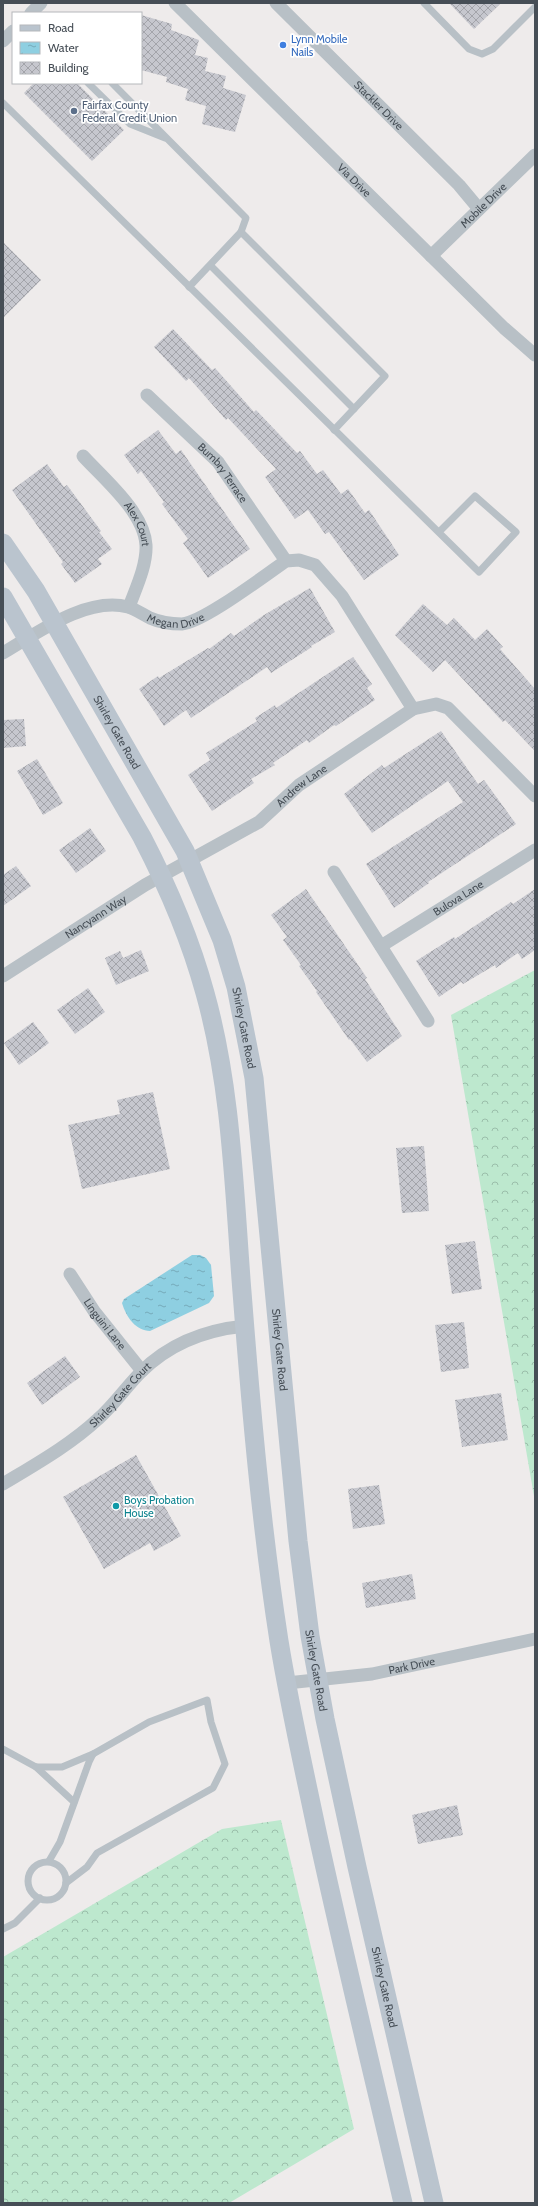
<svg xmlns="http://www.w3.org/2000/svg" width="538" height="2206" font-family="Cabin,sans-serif">
	<defs>
		<pattern id="forest-crowns" width="20" height="18" patternUnits="userSpaceOnUse"><rect width="20" height="18" fill="#bde8ce"/><path d="M2 6a3 3 0 1 1 6 0M12 15a3 3 0 1 1 6 0" fill="none" stroke="#9bbeaa"/></pattern>
		<pattern id="water-ripples" width="26" height="14" patternUnits="userSpaceOnUse"><rect width="26" height="14" fill="#8ecfe1"/><path d="M2 4q2-2 4 0t4 0M15 11q2-2 4 0t4 0" fill="none" stroke="#76aab9"/></pattern>
		<pattern id="building-cross-hatch" width="8" height="8" patternUnits="userSpaceOnUse"><rect width="8" height="8" fill="#c6c7ce"/><path d="M0 0l8 8M0 8l8-8" fill="none" stroke="#a3a4aa"/></pattern>
	</defs>
	<rect width="100%" height="100%" fill="#eeebeb"/>
	<!-- forest -->
	<g fill="url(#forest-crowns)">
		<path d="M 535,970 L 535,1502 L 451,1015 Z"/>
		<path d="M 281,1820 L 354,2129 L 229,2203 L 3,2203 L 3,1957 L 222,1829 Z"/>
	</g>
	<!-- water -->
	<path fill="url(#water-ripples)" d="M 192,1255 L 200,1255 L 206,1258 L 211,1265 L 214,1296 L 209,1303 L 150,1331 C 136,1331 126,1317 122,1303 L 124,1299 Z"/>
	<!-- building -->
	<g fill="url(#building-cross-hatch)">
		<path d="M 449,3 L 501,3 L 474,29 Z"/>
		<path d="M 141,15 L 172,24 L 171,30 L 199,40 L 195,55 L 208,58 L 205,71 L 226,76 L 223,88 L 246,95 L 235,132 L 202,124 L 206,106 L 185,100 L 188,89 L 166,82 L 167,77 L 141,70 Z"/>
		<path d="M 34,83 L 77,83 L 124,130 L 92,161 L 24,93 Z"/>
		<path d="M 3,242 L 41,280 L 3,318 Z"/>
		<path d="M 173,329 L 212,370 L 215,368 L 254,412 L 256,410 L 297,453 L 300,451 L 317,474 L 323,470 L 341,494 L 348,489 L 365,513 L 369,510 L 399,555 L 364,580 L 329,532 L 325,534 L 308,510 L 295,519 L 265,477 L 276,469 L 228,418 L 226,420 L 189,378 L 186,381 L 154,347 Z"/>
		<path d="M 158,430 L 176,454 L 181,450 L 250,549 L 208,578 L 183,543 L 188,539 L 162,504 L 164,502 L 141,471 L 138,474 L 124,455 Z"/>
		<path d="M 47,464 L 64,487 L 67,485 L 101,531 L 99,532 L 112,549 L 98,559 L 102,564 L 75,583 L 61,564 L 63,562 L 12,490 Z"/>
		<path d="M 310,588 L 335,632 L 311,646 L 312,647 L 271,673 L 267,667 L 191,718 L 186,710 L 164,726 L 139,689 L 158,676 L 159,678 L 208,648 L 209,649 L 231,633 L 234,636 L 264,615 Z"/>
		<path d="M 423,604 L 447,625 L 454,618 L 475,640 L 487,629 L 503,647 L 500,649 L 535,689 L 535,751 L 505,720 L 503,722 L 445,660 L 433,672 L 395,635 Z"/>
		<path d="M 353,657 L 372,684 L 367,688 L 375,700 L 336,726 L 334,725 L 309,743 L 307,740 L 273,763 L 275,765 L 251,779 L 254,783 L 212,811 L 188,775 L 210,760 L 206,753 L 257,721 L 255,718 L 275,705 L 276,708 Z"/>
		<path d="M 24,719 L 26,746 L 3,748 L 3,720 Z"/>
		<path d="M 441,731 L 478,784 L 484,780 L 516,824 L 428,882 L 429,883 L 394,908 L 366,864 L 463,802 L 448,781 L 372,833 L 344,794 L 382,765 L 384,768 Z"/>
		<path d="M 37,759 L 63,803 L 43,815 L 17,771 Z"/>
		<path d="M 90,828 L 106,851 L 76,873 L 59,850 Z"/>
		<path d="M 16,866 L 31,886 L 3,906 L 3,875 Z"/>
		<path d="M 306,889 L 367,978 L 365,979 L 402,1036 L 367,1062 L 350,1039 L 349,1040 L 316,992 L 317,991 L 299,966 L 301,965 L 283,940 L 287,937 L 271,915 Z"/>
		<path d="M 535,889 L 535,950 L 522,959 L 518,953 L 496,968 L 495,965 L 463,984 L 461,982 L 439,997 L 416,961 L 454,937 L 455,939 L 511,902 L 513,904 Z"/>
		<path d="M 141,950 L 149,971 L 116,985 L 105,958 L 120,951 L 123,958 Z"/>
		<path d="M 88,988 L 105,1012 L 75,1034 L 57,1010 Z"/>
		<path d="M 33,1022 L 49,1043 L 19,1065 L 4,1043 Z"/>
		<path d="M 153,1092 L 170,1169 L 82,1189 L 68,1125 L 120,1114 L 117,1100 Z"/>
		<path d="M 424,1146 L 429,1211 L 402,1213 L 396,1148 Z"/>
		<path d="M 475,1241 L 482,1289 L 452,1294 L 445,1245 Z"/>
		<path d="M 464,1322 L 469,1368 L 441,1372 L 435,1325 Z"/>
		<path d="M 65,1356 L 80,1377 L 42,1405 L 27,1383 Z"/>
		<path d="M 501,1393 L 508,1440 L 462,1447 L 455,1400 Z"/>
		<path d="M 136,1455 L 181,1536 L 154,1551 L 150,1543 L 104,1569 L 63,1497 Z"/>
		<path d="M 379,1485 L 385,1524 L 353,1529 L 348,1489 Z"/>
		<path d="M 412,1574 L 416,1599 L 366,1608 L 362,1583 Z"/>
		<path d="M 457,1805 L 463,1835 L 418,1844 L 412,1815 Z"/>
	</g>
	<g fill="none" stroke-linecap="round" stroke-linejoin="round">
		<!-- lane -->
		<g stroke="#b8c0c6" stroke-width="7">
			<path d="M 424,3 L 469,49 L 482,54 L 493,49 L 535,7"/>
			<path d="M 88,83 L 130,124 L 165,138"/>
			<path d="M 112,83 L 246,218 L 241,232"/>
			<path d="M 3,103 L 479,572 L 516,532 L 475,496 L 439,532"/>
			<path d="M 211,266 L 354,409"/>
			<path d="M 189,287 L 241,232 L 385,376 L 334,430"/>
			<path d="M 3,1749 L 36,1767 L 62,1767 L 93,1754"/>
			<path d="M 36,1767 L 74,1802"/>
			<path d="M 49,1861 L 60,1842 L 89,1762 L 93,1754 L 149,1722 L 207,1700 L 211,1722 L 225,1764 L 213,1788 L 97,1853 L 87,1867 L 66,1883"/>
			<circle cx="47" cy="1881" r="19"/>
			<path d="M 3,1929 L 15,1923 L 40,1898"/>
		</g>
		<!-- street -->
		<g stroke="#b8c0c6" stroke-width="13">
			<path id="s1" d="M 175,3 L 504,328 L 535,355"/>
			<path id="s2" d="M 276,3 L 459,185 L 479,209"/>
			<path d="M 31,13 L 41,3"/>
			<path d="M 3,41 L 13,31"/>
			<path id="s3" d="M 431,256 L 535,155"/>
			<path id="s4" d="M 147,395 L 218,462 L 286,561"/>
			<path id="s5" d="M 83,456 C 104,479 144,512 146,545 C 147,565 136,588 129,607"/>
			<path id="s6" d="M 3,653 C 37,633 87,596 128,607 C 135,609 142,614 150,618 C 159,622 172,624 182,624 C 204,622 265,575 286,561 L 299,560 L 315,565 L 342,596 L 413,709"/>
			<path d="M 334,872 L 428,1021"/>
			<path id="s7" d="M 381,946 L 535,850"/>
			<path id="s8" d="M 3,976 L 145,885 L 259,822 L 299,785 L 413,709 L 436,704 L 448,708 L 535,796"/>
			<path id="s9" d="M 70,1274 L 94,1311 L 142,1371"/>
			<path id="s10" d="M 3,1484 C 36,1464 70,1445 98,1419 C 114,1405 126,1387 141,1372 C 170,1343 205,1330 245,1326"/>
			<path id="s11" d="M 287,1683 L 372,1674 L 535,1639"/>
		</g>
		<!-- secondary -->
		<g stroke="#bac4ce" stroke-width="19">
			<path id="s12" d="M 3,543 L 36,591 L 185,851 L 222,940 L 236,987 L 254,1078 L 298,1541 L 310,1636 L 325,1719 L 357,1867 L 434,2203"/>
			<path d="M 3,597 L 142,837 C 168,887 190,938 205,993 C 232,1089 234,1192 242,1292 C 251,1408 261,1525 279,1641 C 289,1703 303,1765 316,1827 C 343,1952 374,2078 403,2203"/>
		</g>
	</g>
	<!-- markers -->
	<circle fill="#3f7fe0" stroke="#fff" stroke-width="1.5" cx="283" cy="45" r="4"/>
	<circle fill="#5c6f8a" stroke="#fff" stroke-width="1.5" cx="74" cy="111" r="4"/>
	<circle fill="#0f9aa8" stroke="#fff" stroke-width="1.5" cx="116" cy="1506" r="4"/>
	<g text-anchor="middle" dominant-baseline="central" stroke-width="3.5" stroke-linejoin="round" paint-order="stroke">
		<!-- shop labels -->
		<g font-size="11" fill="#366cbe" stroke="#fff" text-anchor="start">
			<text x="291" y="39">Lynn Mobile<tspan x="291" dy="13">Nails</tspan></text>
		</g>
		<!-- service labels -->
		<g font-size="11" fill="#4e5e75" stroke="#fff" text-anchor="start">
			<text x="82" y="105">Fairfax County<tspan x="82" dy="13">Federal Credit Union</tspan></text>
		</g>
		<!-- street labels -->
		<g font-size="11" fill="#464e56" stroke="#fff">
			<text stroke="none"><textPath href="#s2" startOffset="145">Stackler Drive</textPath></text>
			<text stroke="none"><textPath href="#s1" startOffset="252">Via Drive</textPath></text>
			<text stroke="none"><textPath href="#s3" startOffset="73">Mobile Drive</textPath></text>
			<text stroke="none"><textPath href="#s4" startOffset="109">Bumbry Terrace</textPath></text>
			<text stroke="none"><textPath href="#s5" startOffset="88">Alex Court</textPath></text>
			<text stroke="none"><textPath href="#s6" startOffset="188">Megan Drive</textPath></text>
			<text stroke="none"><textPath href="#s12" startOffset="221">Shirley Gate Road</textPath></text>
			<text stroke="none"><textPath href="#s8" startOffset="355">Andrew Lane</textPath></text>
			<text stroke="none"><textPath href="#s7" startOffset="91">Bulova Lane</textPath></text>
			<text stroke="none"><textPath href="#s8" startOffset="110">Nancyann Way</textPath></text>
			<text stroke="none"><textPath href="#s12" startOffset="545">Shirley Gate Road</textPath></text>
			<text stroke="none"><textPath href="#s9" startOffset="61">Linguini Lane</textPath></text>
			<text stroke="none"><textPath href="#s12" startOffset="869">Shirley Gate Road</textPath></text>
			<text stroke="none"><textPath href="#s10" startOffset="148">Shirley Gate Court</textPath></text>
			<text stroke="none"><textPath href="#s11" startOffset="126">Park Drive</textPath></text>
			<text stroke="none"><textPath href="#s12" startOffset="1192">Shirley Gate Road</textPath></text>
			<text stroke="none"><textPath href="#s12" startOffset="1516">Shirley Gate Road</textPath></text>
		</g>
		<!-- culture labels -->
		<g font-size="11" fill="#0d838f" stroke="#fff" text-anchor="start">
			<text x="124" y="1500">Boys Probation<tspan x="124" dy="13">House</tspan></text>
		</g>
	</g>
	<!-- border -->
	<rect width="538" height="2206" fill="none" stroke="#464e56" stroke-width="8"/>
	<!-- legend -->
	<rect x="12" y="12" width="130" height="72" fill="#ffffff" stroke="#b5b8bb"/>
	<rect x="20" y="25" width="20" height="6" fill="#bac4ce" stroke="#b5b8bb"/>
	<text x="48" y="32" font-size="12" fill="#464e56">Road</text>
	<rect x="20" y="42" width="20" height="12" fill="url(#water-ripples)" stroke="#b5b8bb"/>
	<text x="48" y="52" font-size="12" fill="#464e56">Water</text>
	<rect x="20" y="62" width="20" height="12" fill="url(#building-cross-hatch)" stroke="#b5b8bb"/>
	<text x="48" y="72" font-size="12" fill="#464e56">Building</text>
</svg>
